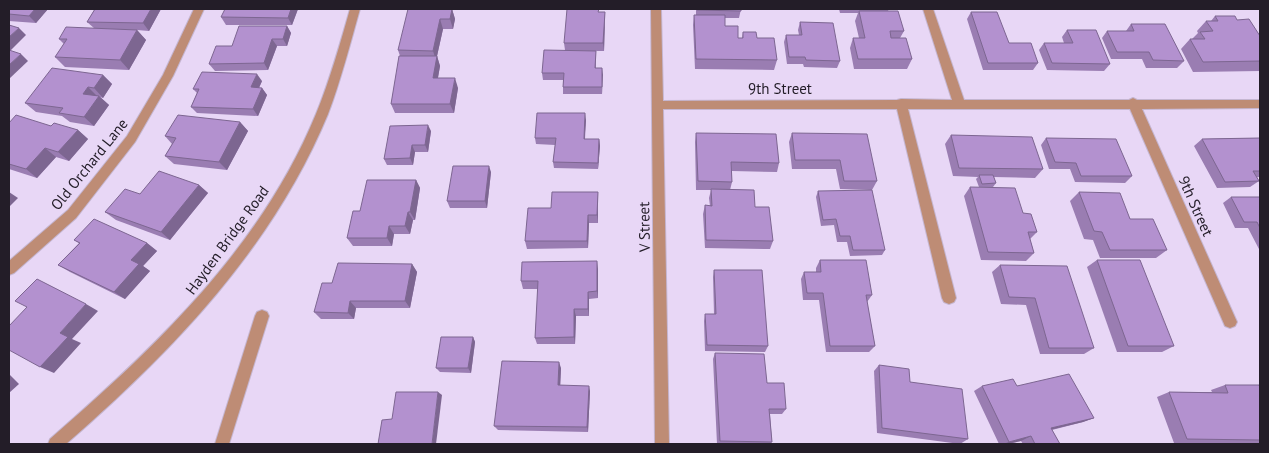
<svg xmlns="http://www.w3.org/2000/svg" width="1269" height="453" font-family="'PT Sans',sans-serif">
	<rect width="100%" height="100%" fill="#e8d7f6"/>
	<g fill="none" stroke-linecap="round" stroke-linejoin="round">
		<!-- minor casing -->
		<g stroke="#c5b6d1" stroke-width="2">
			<g id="minor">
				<path d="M 194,9 L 204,9 L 173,76 L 135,142 L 76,218 L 14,273 L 9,275 L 9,261 L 68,210 L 127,136 L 163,75 Z"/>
				<path d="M 350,9 L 360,9 C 350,44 341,80 328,114 C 273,247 173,351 66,444 L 48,444 L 50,439 C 156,347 262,246 316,114 C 330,80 340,44 350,9 Z"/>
				<path d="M 651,9 L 661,9 L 663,101 L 897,100 L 901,99 L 952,100 L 923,9 L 933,9 L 964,100 L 1129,100 L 1133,98 L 1137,100 L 1260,100 L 1260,108 L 1142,109 L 1237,322 L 1235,326 L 1230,328 L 1225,326 L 1130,109 L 908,109 L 956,298 L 954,302 L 949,304 L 944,302 L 942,298 L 897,109 L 663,109 L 669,444 L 655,444 Z"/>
				<path d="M 262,310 L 267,312 L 269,316 L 229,444 L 215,444 L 255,316 L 257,312 Z"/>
			</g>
		</g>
		<!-- minor -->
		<use href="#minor" fill="#be8c75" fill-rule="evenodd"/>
	</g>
	<!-- wall -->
	<g fill="#9a7db2">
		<path d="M 9,9 L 48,9 L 36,23 L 9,21 Z"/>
		<path d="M 95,9 L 161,9 L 149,31 L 137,30 L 146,40 L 129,70 L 65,67 L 55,57 L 64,44 L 59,39 L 94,28 L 87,22 Z"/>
		<path d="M 298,9 L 292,25 L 226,25 L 221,17 Z"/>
		<path d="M 452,9 L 455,19 L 453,29 L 443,29 L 437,56 L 440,66 L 438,78 L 458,88 L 454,113 L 395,113 L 391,104 L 400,56 L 398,50 Z"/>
		<path d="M 696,9 L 741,9 L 739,18 L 725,18 L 725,26 L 738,38 L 742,38 L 743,32 L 757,38 L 777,60 L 774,70 L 695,69 L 693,25 L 694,15 L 696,15 Z"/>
		<path d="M 839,9 L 889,9 L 888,11 L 904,31 L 900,38 L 912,59 L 907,69 L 854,69 L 850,48 L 853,38 L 859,38 L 855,21 L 858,13 L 840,13 Z"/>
		<path d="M 999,9 L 1039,9 L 1038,10 L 1000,10 Z"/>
		<path d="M 1175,9 L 1190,9 L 1176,10 Z"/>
		<path d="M 605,12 L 604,51 L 596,51 L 596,68 L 602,68 L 602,94 L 563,94 L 563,80 L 543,80 L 542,73 L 565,50 L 564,43 Z"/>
		<path d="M 971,12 L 1009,43 L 1038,63 L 1033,70 L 983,70 L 967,19 Z"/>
		<path d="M 1215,16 L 1237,20 L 1260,36 L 1260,71 L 1193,72 L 1181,49 L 1190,39 L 1192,39 L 1198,33 L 1197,31 L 1206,21 L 1211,21 Z"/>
		<path d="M 800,22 L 840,61 L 837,68 L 804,67 L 803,64 L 787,64 L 784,42 L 786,35 L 799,35 L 798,30 Z"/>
		<path d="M 1131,24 L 1184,61 L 1177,68 L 1146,68 L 1142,59 L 1111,59 L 1102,38 L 1107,31 L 1126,31 Z"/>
		<path d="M 287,26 L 291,33 L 287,46 L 277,46 L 268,70 L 215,71 L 209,64 L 232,46 Z"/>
		<path d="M 1067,30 L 1110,64 L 1104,71 L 1047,70 L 1039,50 L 1044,43 L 1064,43 L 1062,37 Z"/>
		<path d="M 103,75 L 112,84 L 103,98 L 100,97 L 109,105 L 94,126 L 70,122 L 62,116 L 36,112 L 25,103 Z"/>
		<path d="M 262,81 L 259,88 L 262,88 L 267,95 L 258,116 L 197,113 L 191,107 L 197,93 L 193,89 Z"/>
		<path d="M 586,120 L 585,139 L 599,139 L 600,146 L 598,169 L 554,168 L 553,162 L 555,145 L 536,144 L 535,138 Z"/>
		<path d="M 240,122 L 248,131 L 227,170 L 174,164 L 165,156 L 172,144 L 165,136 Z"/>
		<path d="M 9,123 L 51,126 L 78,130 L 88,139 L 69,161 L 56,157 L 37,178 L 9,169 Z"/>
		<path d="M 431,131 L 428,152 L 415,152 L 413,165 L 387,165 L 384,159 Z"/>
		<path d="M 696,133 L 779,163 L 777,172 L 732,171 L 732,182 L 730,190 L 755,207 L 773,241 L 770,249 L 705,248 L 703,214 L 705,205 L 710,206 L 709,198 L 711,190 L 696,190 L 695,142 Z"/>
		<path d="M 792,133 L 877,181 L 872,190 L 840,189 L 836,169 L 792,169 L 789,142 Z"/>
		<path d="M 951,135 L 1043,169 L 1035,178 L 994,177 L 996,183 L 993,187 L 979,187 L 976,179 L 978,177 L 953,176 L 945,144 Z"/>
		<path d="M 1046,138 L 1132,176 L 1125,183 L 1075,182 L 1070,169 L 1049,169 L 1041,145 Z"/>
		<path d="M 1260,138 L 1260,177 L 1257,177 L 1259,181 L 1250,187 L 1217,188 L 1194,146 L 1202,139 Z"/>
		<path d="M 491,172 L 487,208 L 450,208 L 447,201 Z"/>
		<path d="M 416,180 L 420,188 L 415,220 L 413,220 L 410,234 L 394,234 L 392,246 L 353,246 L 347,238 L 360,211 Z"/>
		<path d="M 199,185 L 208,193 L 170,240 L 116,220 L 105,212 L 140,194 Z"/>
		<path d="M 970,187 L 1023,213 L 1037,232 L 1030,239 L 1034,253 L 1026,261 L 981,260 L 964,196 Z"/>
		<path d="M 818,191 L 885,250 L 882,255 L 850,256 L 847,242 L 837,242 L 834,225 L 821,226 L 816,197 Z"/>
		<path d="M 598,192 L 598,223 L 589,223 L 588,248 L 527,249 L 525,241 L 551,208 Z"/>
		<path d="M 1079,192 L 1130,219 L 1167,250 L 1156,258 L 1100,258 L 1093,240 L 1084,239 L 1070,201 Z"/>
		<path d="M 1231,197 L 1260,197 L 1260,251 L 1248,228 L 1235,228 L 1223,203 Z"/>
		<path d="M 74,240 L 147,243 L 157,251 L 143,266 L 150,271 L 125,299 L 70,272 L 58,265 L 79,243 Z"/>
		<path d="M 820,260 L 872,295 L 867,302 L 875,346 L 869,352 L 826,352 L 819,300 L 803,300 L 801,279 L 804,272 L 816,272 L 816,268 Z"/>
		<path d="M 1097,260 L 1174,346 L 1162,352 L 1117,352 L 1087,267 Z"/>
		<path d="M 412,264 L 417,272 L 410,308 L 356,308 L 354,319 L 321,319 L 314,312 L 332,283 Z"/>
		<path d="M 1000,265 L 1094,348 L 1084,354 L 1040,354 L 1026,305 L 1001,304 L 992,272 Z"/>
		<path d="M 598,269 L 598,298 L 589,299 L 589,316 L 576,316 L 575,344 L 537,344 L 535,338 L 538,289 L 523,289 L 521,281 Z"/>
		<path d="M 714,270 L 768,346 L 765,352 L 705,351 L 704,321 L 705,314 L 714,314 L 713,277 Z"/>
		<path d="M 473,337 L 475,342 L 471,373 L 440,372 L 436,368 Z"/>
		<path d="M 715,353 L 767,383 L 786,409 L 782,414 L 770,414 L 772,442 L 770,444 L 717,444 L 713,359 Z"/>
		<path d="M 879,365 L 910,382 L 968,439 L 960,444 L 877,433 L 874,371 Z"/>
		<path d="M 561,368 L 560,385 L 590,391 L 588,432 L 498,430 L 494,426 Z"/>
		<path d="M 1225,385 L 1260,388 L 1260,444 L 1174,443 L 1157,397 L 1169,392 L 1212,392 L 1211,390 Z"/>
		<path d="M 982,386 L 1017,386 L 1094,418 L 1083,422 L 1052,430 L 1060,444 L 1023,444 L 1021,441 L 1007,444 L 999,444 L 974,391 Z"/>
	</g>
	<!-- shaded-wall -->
	<g fill="#7d6691">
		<path d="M 35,9 L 48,9 L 36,23 L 29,16 Z"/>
		<path d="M 151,9 L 161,9 L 149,31 L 143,23 Z"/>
		<path d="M 291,9 L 298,9 L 292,25 L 288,18 Z"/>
		<path d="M 452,9 L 455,19 L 453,29 L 450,19 Z"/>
		<path d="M 605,12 L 605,19 L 604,51 L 603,43 Z"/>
		<path d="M 440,19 L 443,29 L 437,56 L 440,66 L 436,88 L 433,78 L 436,60 L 433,51 Z"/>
		<path d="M 287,26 L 291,33 L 287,46 L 283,39 Z"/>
		<path d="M 19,28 L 26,35 L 9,52 L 9,37 Z"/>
		<path d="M 137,30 L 146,40 L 129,70 L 120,60 Z"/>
		<path d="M 272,39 L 277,46 L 268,70 L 264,63 Z"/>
		<path d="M 21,54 L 28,61 L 9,79 L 9,65 Z"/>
		<path d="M 602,68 L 603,75 L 602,94 Z"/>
		<path d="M 257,74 L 262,81 L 256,94 L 251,87 Z"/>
		<path d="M 103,75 L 112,84 L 103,98 L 94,88 Z"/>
		<path d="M 455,78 L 458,88 L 454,113 L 450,104 Z"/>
		<path d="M 88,87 L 98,97 L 83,94 Z"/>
		<path d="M 262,88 L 267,95 L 258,116 L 253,109 Z"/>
		<path d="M 99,96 L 109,105 L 94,126 L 84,117 Z"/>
		<path d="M 585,113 L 586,120 L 584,146 L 584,139 Z"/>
		<path d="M 240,122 L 248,131 L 227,170 L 219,162 Z"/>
		<path d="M 428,125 L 431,131 L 428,152 L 425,145 Z"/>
		<path d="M 78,130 L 88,139 L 69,161 L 58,152 Z"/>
		<path d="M 599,139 L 600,146 L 598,169 L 598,163 Z"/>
		<path d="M 412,145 L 415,152 L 413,165 L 410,158 Z"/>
		<path d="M 45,148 L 56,157 L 37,178 L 26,169 Z"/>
		<path d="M 489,166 L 491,172 L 487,208 L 485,201 Z"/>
		<path d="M 416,180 L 420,188 L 415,220 L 410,212 Z"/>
		<path d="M 199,185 L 208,193 L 170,240 L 161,232 Z"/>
		<path d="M 9,192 L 18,198 L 9,207 Z"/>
		<path d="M 598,192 L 598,223 L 597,215 Z"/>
		<path d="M 408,212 L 413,220 L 410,234 L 405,226 Z"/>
		<path d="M 588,215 L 589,223 L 588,248 L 587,241 Z"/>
		<path d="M 389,226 L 394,234 L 392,246 L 387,238 Z"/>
		<path d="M 147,243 L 157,251 L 143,266 L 150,271 L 125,299 L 114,292 L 131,260 Z"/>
		<path d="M 597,261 L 598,269 L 598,298 L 597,291 Z"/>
		<path d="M 412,264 L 417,272 L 410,308 L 405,301 Z"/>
		<path d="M 588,292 L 589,299 L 589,316 L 588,309 Z"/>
		<path d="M 350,301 L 356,308 L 354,319 L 348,313 Z"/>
		<path d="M 86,304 L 98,311 L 72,339 L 81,343 L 54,373 L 40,367 L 60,333 Z"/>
		<path d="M 574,309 L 576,316 L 575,344 L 574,337 Z"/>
		<path d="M 473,337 L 475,342 L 471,373 L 468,368 Z"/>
		<path d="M 559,362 L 561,368 L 560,391 L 558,385 Z"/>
		<path d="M 9,374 L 19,384 L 9,393 Z"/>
		<path d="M 589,386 L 590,391 L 588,432 L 587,427 Z"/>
		<path d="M 438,392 L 442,395 L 436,444 L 432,444 Z"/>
		<path d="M 1094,418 L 1083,422 L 1041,432 L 1051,428 Z"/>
		<path d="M 1031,436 L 1021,441 L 1007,444 L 1003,444 L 1009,442 Z"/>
	</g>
	<!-- building -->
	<g fill="#b391cf" stroke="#7d6691">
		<path d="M 9,9 L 35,9 L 29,16 L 9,14 Z"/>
		<path d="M 95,9 L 151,9 L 143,23 L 87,22 Z"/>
		<path d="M 225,9 L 291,9 L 288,18 L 221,17 Z"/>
		<path d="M 408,9 L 452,9 L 450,19 L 440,19 L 433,51 L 398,50 Z"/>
		<path d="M 567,9 L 599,9 L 598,12 L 605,12 L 603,43 L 564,43 Z"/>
		<path d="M 697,9 L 741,9 L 741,11 L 697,10 Z"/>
		<path d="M 859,11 L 898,11 L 904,31 L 890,31 L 891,38 L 906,38 L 912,59 L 858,59 L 853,38 L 865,38 Z"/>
		<path d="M 971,12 L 997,12 L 1009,43 L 1031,43 L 1038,63 L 988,63 Z"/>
		<path d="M 694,15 L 725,15 L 725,26 L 738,26 L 738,38 L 743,38 L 743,32 L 756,32 L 757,38 L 774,38 L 777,60 L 696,59 Z"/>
		<path d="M 1215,16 L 1235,16 L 1237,20 L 1249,19 L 1260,36 L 1260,61 L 1203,62 L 1190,39 L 1205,39 L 1200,32 L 1213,31 L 1206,21 L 1218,21 Z"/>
		<path d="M 800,22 L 833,23 L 840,61 L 806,60 L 805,57 L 789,57 L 786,35 L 802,35 Z"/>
		<path d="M 1131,24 L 1165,24 L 1184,61 L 1153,60 L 1149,52 L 1117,52 L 1107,31 L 1134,31 Z"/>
		<path d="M 9,25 L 19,28 L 9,37 Z"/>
		<path d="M 239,26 L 287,26 L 283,39 L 272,39 L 264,63 L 209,64 L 216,46 L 232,46 Z"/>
		<path d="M 66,27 L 137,30 L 120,60 L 55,57 L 67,39 L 59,39 Z"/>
		<path d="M 1067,30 L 1096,30 L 1110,64 L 1052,63 L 1044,43 L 1073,43 Z"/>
		<path d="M 9,50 L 21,54 L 9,65 Z"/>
		<path d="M 544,50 L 596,51 L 595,68 L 602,68 L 602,87 L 563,87 L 564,73 L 542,73 Z"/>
		<path d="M 399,56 L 437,56 L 433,78 L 455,78 L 450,104 L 391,104 Z"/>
		<path d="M 52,68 L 103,75 L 94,88 L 88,87 L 83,94 L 99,96 L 84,117 L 59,113 L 63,108 L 25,103 Z"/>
		<path d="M 202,72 L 257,74 L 251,87 L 262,88 L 253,109 L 191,107 L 199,89 L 193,89 Z"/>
		<path d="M 537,113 L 585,113 L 584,139 L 599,139 L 598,163 L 553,162 L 556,138 L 535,138 Z"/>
		<path d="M 16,115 L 51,126 L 54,123 L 78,130 L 58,152 L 45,148 L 26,169 L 9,164 L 9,123 Z"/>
		<path d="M 178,115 L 240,122 L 219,162 L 165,156 L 176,138 L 165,136 Z"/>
		<path d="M 428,125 L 425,145 L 412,145 L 410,158 L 384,159 L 390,126 Z"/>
		<path d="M 696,133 L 776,134 L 779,163 L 731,162 L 732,182 L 698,181 Z"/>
		<path d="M 792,133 L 867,134 L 877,181 L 844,181 L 840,160 L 795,160 Z"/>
		<path d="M 951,135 L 1032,137 L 1043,169 L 959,168 Z"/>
		<path d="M 1046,138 L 1116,139 L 1132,176 L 1081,176 L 1076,163 L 1055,162 Z"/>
		<path d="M 1260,138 L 1260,171 L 1253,171 L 1259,181 L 1225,182 L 1202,139 Z"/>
		<path d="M 453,166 L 489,166 L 485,201 L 447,201 Z"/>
		<path d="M 159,171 L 199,185 L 161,232 L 105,212 L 125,189 L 140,194 Z"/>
		<path d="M 979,175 L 993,175 L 996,183 L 982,184 Z"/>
		<path d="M 367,180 L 416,180 L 410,212 L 408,212 L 405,226 L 389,226 L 387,238 L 347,238 L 353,211 L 360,211 Z"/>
		<path d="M 970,187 L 1015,188 L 1023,213 L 1031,214 L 1037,232 L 1028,232 L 1034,253 L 988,252 Z"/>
		<path d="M 711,189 L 754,190 L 755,207 L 769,207 L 773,241 L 706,240 L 705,205 L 712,206 Z"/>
		<path d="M 872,190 L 885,250 L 853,250 L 850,236 L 840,236 L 836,219 L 823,220 L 818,191 Z"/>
		<path d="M 552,192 L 598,192 L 597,215 L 588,215 L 587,241 L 525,241 L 528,208 L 551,208 Z"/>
		<path d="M 1079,192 L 1120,193 L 1130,219 L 1153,219 L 1167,250 L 1110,250 L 1102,232 L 1094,231 Z"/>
		<path d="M 1231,197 L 1260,197 L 1260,228 L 1257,222 L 1244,222 Z"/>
		<path d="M 94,219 L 147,243 L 131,260 L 139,264 L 114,292 L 58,265 L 80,243 L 74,240 Z"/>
		<path d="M 820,260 L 866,260 L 872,295 L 866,295 L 875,346 L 830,346 L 823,293 L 807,293 L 804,272 L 821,272 Z"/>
		<path d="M 1097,260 L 1140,260 L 1174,346 L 1128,346 Z"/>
		<path d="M 597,261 L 597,291 L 588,292 L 588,309 L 574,309 L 574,337 L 535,338 L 538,281 L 521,281 L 522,262 Z"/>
		<path d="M 338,263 L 412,264 L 405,301 L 350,301 L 348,313 L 314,312 L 322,283 L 332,283 Z"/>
		<path d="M 1000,265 L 1067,266 L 1094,348 L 1049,348 L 1035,298 L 1009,297 Z"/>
		<path d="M 714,270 L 762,270 L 768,346 L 707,345 L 705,314 L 716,314 Z"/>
		<path d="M 37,279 L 86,304 L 60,333 L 68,337 L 40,367 L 9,350 L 9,326 L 27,307 L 15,301 Z"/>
		<path d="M 441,337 L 473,337 L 468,368 L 436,368 Z"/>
		<path d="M 715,353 L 764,354 L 767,383 L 784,383 L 786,409 L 769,409 L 772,442 L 720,441 Z"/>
		<path d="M 502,361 L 559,362 L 558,385 L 589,386 L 587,427 L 494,426 Z"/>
		<path d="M 879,365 L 909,369 L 910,382 L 962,389 L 968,439 L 882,428 Z"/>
		<path d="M 1069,374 L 1094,418 L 1051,428 L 1060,444 L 1035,444 L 1031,436 L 1009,442 L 982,386 L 1013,379 L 1017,386 Z"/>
		<path d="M 1225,385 L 1259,385 L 1260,388 L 1260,440 L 1187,439 L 1169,392 L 1228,393 Z"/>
		<path d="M 396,392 L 438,392 L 432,444 L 378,444 L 382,420 L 392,419 Z"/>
	</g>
	<g text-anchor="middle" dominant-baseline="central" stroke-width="4" stroke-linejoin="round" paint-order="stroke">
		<!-- street labels -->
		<g font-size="15" fill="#231d28" stroke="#e8d7f6">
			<text x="780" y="88">9th Street</text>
			<text transform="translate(89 164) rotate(-51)">Old Orchard Lane</text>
			<text transform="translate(1196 206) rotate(66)">9th Street</text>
			<text transform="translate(644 227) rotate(-91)">V Street</text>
			<text transform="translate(227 240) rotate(-54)">Hayden Bridge Road</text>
		</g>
	</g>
	<!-- border -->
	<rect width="1269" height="453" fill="none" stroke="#231d28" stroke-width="20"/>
</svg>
